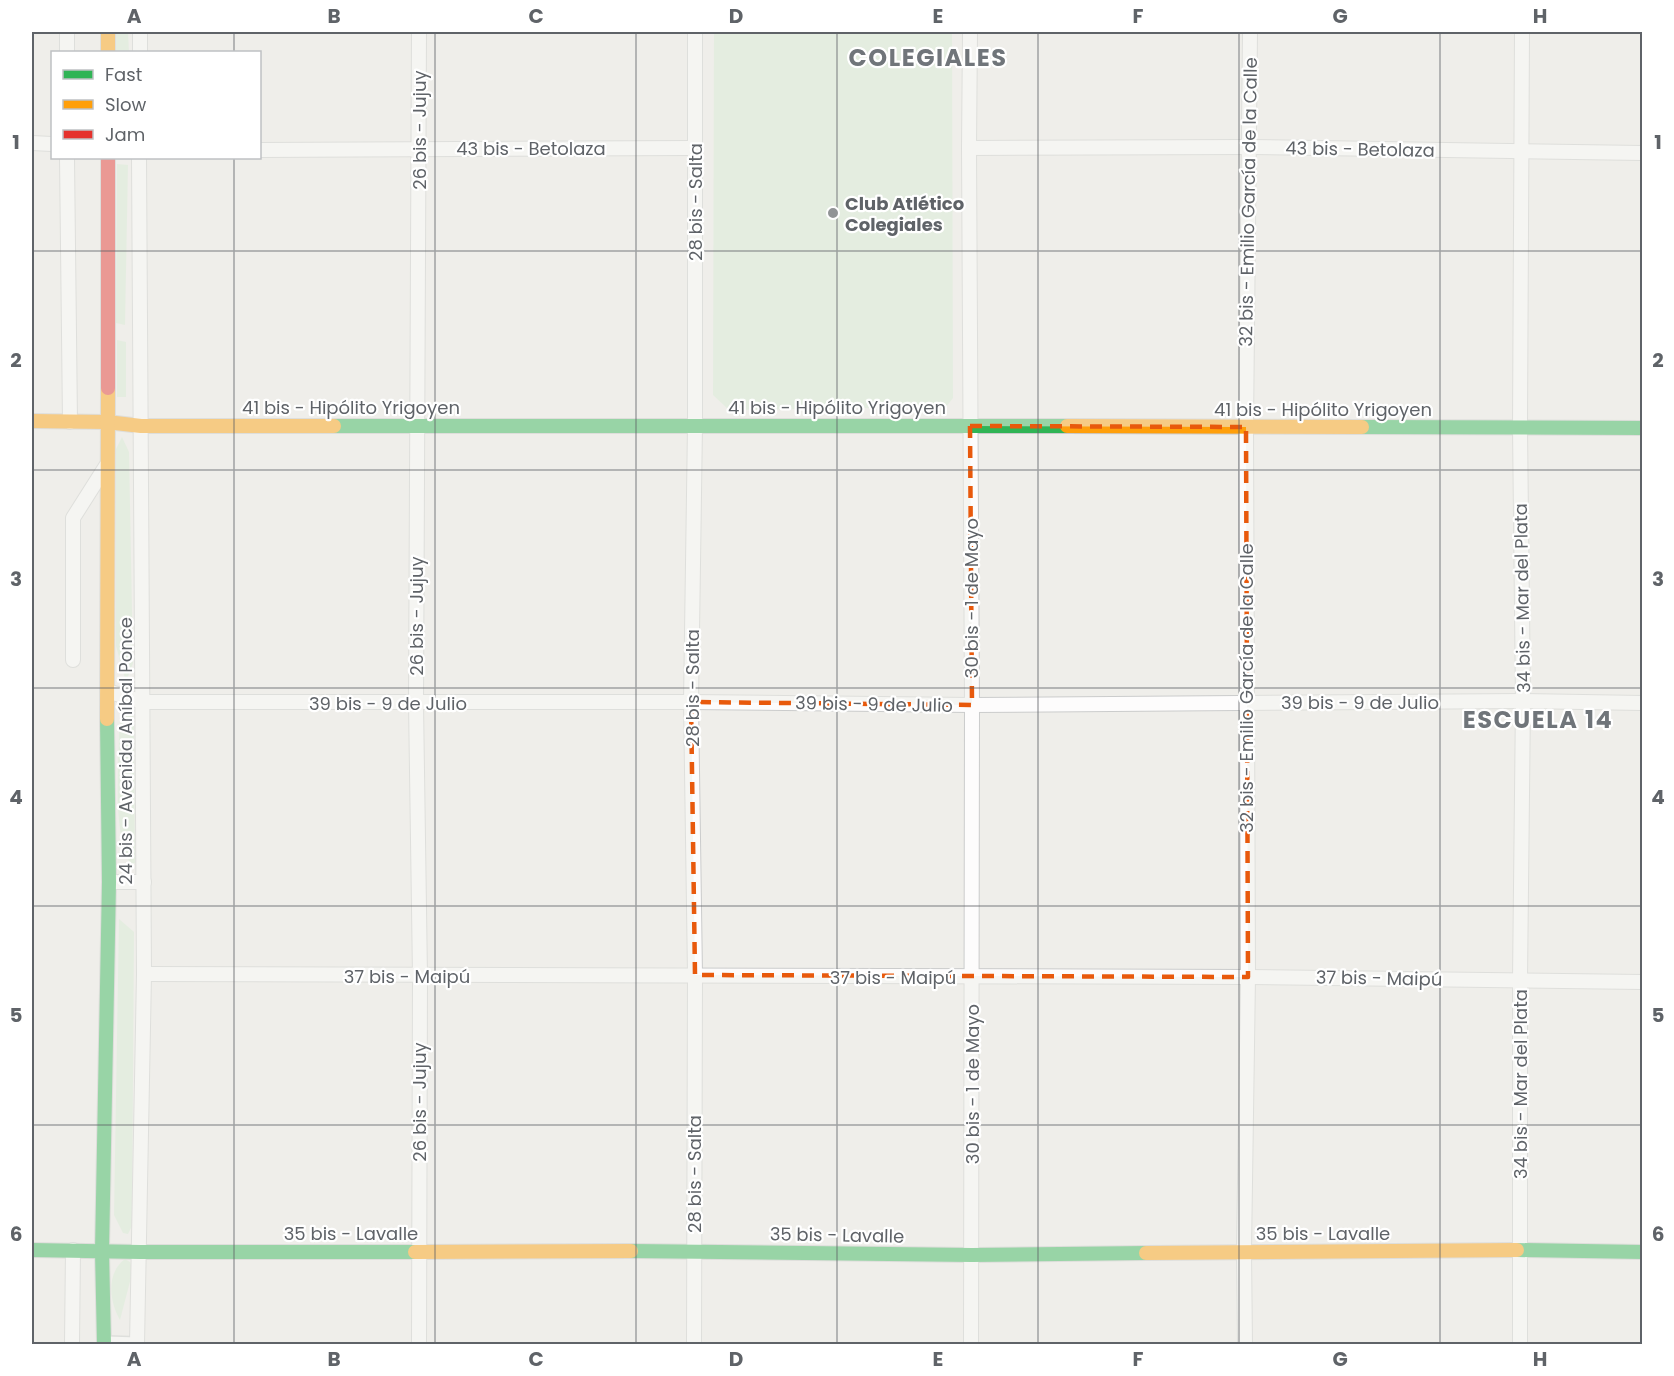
<svg xmlns="http://www.w3.org/2000/svg" width="1674" height="1376" font-family="Poppins,sans-serif">
	<rect width="100%" height="100%" fill="#efeeea"/>
	<!-- grass -->
	<g fill="#d8ebd6">
		<path d="M 116,32 L 128,32 L 129,52 L 116,52 Z"/>
		<path d="M 714,32 L 952,32 L 953,398 L 946,407 L 729,410 L 713,395 Z"/>
		<path d="M 117,164 L 128,165 L 125,325 L 116,323 Z"/>
		<path d="M 117,340 L 126,342 L 126,397 L 117,397 Z"/>
		<path d="M 122,437 L 129,452 L 133,663 L 126,682 L 116,646 L 116,449 Z"/>
		<path d="M 130,707 L 134,720 L 135,863 L 131,864 C 112,833 119,768 119,731 L 121,721 Z"/>
		<path d="M 119,919 L 134,932 L 132,1226 L 128,1234 L 123,1233 L 114,1215 Z"/>
		<path d="M 125,1259 L 130,1262 L 133,1270 L 120,1320 C 109,1301 106,1273 125,1259 Z"/>
	</g>
	<g fill="none" stroke-linecap="round" stroke-linejoin="round">
		<!-- lane casing -->
		<g stroke="#cbcccc" stroke-width="10">
			<path id="lane" d="M 107,1340 L 137,1341"/>
		</g>
		<!-- street casing -->
		<g stroke="#cbcccc" stroke-width="16">
			<g id="street">
				<path d="M 970,32 L 969,148 L 972,705 L 971,1344"/>
				<path d="M 67,52 L 67,32"/>
				<path d="M 140,52 L 140,32"/>
				<path d="M 32,143 L 52,144"/>
				<path d="M 969,148 L 1249,147 L 1642,153"/>
				<path d="M 260,150 L 695,148"/>
				<path d="M 67,158 L 70,422"/>
				<path d="M 73,660 L 73,518 L 106,466"/>
				<path d="M 107,691 L 143,702 L 691,702 L 972,705 L 1523,701 L 1642,703"/>
				<path d="M 109,882 L 144,882"/>
				<path d="M 144,974 L 1248,977 L 1642,982"/>
				<path d="M 72,1344 L 73,1250"/>
				<path d="M 137,1344 L 144,974 L 139,158"/>
				<path d="M 419,1344 L 420,976 L 416,703 L 419,32"/>
				<path d="M 694,1344 L 695,975 L 691,702 L 695,425 L 695,32"/>
				<path d="M 1245,1344 L 1244,1251 L 1248,977 L 1246,427 L 1250,32"/>
				<path d="M 1520,1344 L 1520,980 L 1523,701 L 1520,427 L 1522,32"/>
			</g>
		</g>
		<!-- fast casing -->
		<g stroke="#cacacb" stroke-width="16">
			<g id="fast">
				<path d="M 334,426 L 1067,426"/>
				<path d="M 1362,427 L 1642,428"/>
				<path d="M 32,1250 L 140,1252 L 415,1252"/>
				<path d="M 1517,1250 L 1642,1252"/>
				<path d="M 631,1251 L 972,1255 L 1146,1253"/>
				<path d="M 104,1344 L 102,1251 L 109,882 L 107,719"/>
			</g>
		</g>
		<!-- slow casing -->
		<g stroke="#cacacb" stroke-width="16">
			<g id="slow">
				<path d="M 108,32 L 108,52"/>
				<path d="M 32,421 L 107,422 L 141,426 L 334,426"/>
				<path d="M 1067,426 L 1362,427"/>
				<path d="M 107,719 L 108,388"/>
				<path d="M 415,1252 L 631,1251"/>
				<path d="M 1146,1253 L 1517,1250"/>
			</g>
		</g>
		<!-- jam casing -->
		<g stroke="#cacacb" stroke-width="16">
			<path id="jam" d="M 108,388 L 108,158"/>
		</g>
		<!-- lane -->
		<use href="#lane" stroke="#fdfcfc" stroke-width="7"/>
		<!-- street -->
		<use href="#street" stroke="#fdfcfc" stroke-width="14"/>
		<!-- fast -->
		<use href="#fast" stroke="#30b455" stroke-width="14"/>
		<!-- slow -->
		<use href="#slow" stroke="#ff9f0a" stroke-width="14"/>
		<!-- jam -->
		<use href="#jam" stroke="#e5322d" stroke-width="14"/>
	</g>
	<!-- marked area -->
	<path d="M0 0H1674V1376H0ZM 970,426 L 1246,427 L 1248,977 L 695,975 L 691,702 L 972,705 Z" fill="#efeeea" fill-opacity=".55" fill-rule="evenodd"/>
	<path fill="none" stroke="#e8590c" stroke-width="4.5" stroke-dasharray="12 8" stroke-linejoin="round" d="M 970,426 L 1246,427 L 1248,977 L 695,975 L 691,702 L 972,705 Z"/>
	<!-- grid -->
	<path fill="none" stroke="#5f6368" stroke-width="1.5" stroke-opacity="0.55" d="M 234,32 L 234,52M 435,32 L 435,1344M 636,32 L 636,1344M 837,32 L 837,1344M 1038,32 L 1038,1344M 1239,32 L 1239,1344M 1440,32 L 1440,1344M 234,158 L 234,1344M 32,251 L 1642,251M 32,470 L 1642,470M 32,688 L 1642,688M 32,906 L 1642,906M 32,1125 L 1642,1125"/>
	<!-- markers -->
	<circle fill="#919496" stroke="#fff" stroke-width="2" cx="833" cy="213" r="6"/>
	<g text-anchor="middle" dominant-baseline="central" stroke-width="4.5" stroke-linejoin="round" paint-order="stroke">
		<!-- street labels -->
		<g font-size="18" fill="#5f6368" stroke="#fff">
			<text transform="translate(419 130) rotate(-90)">26 bis - Jujuy</text>
			<text x="531" y="148">43 bis - Betolaza</text>
			<text transform="translate(1360 149) rotate(1)">43 bis - Betolaza</text>
			<text transform="translate(695 202) rotate(-90)">28 bis - Salta</text>
			<text transform="translate(1248 202) rotate(-89)">32 bis - Emilio García de la Calle</text>
			<text x="351" y="407">41 bis - Hipólito Yrigoyen</text>
			<text x="837" y="407">41 bis - Hipólito Yrigoyen</text>
			<text x="1323" y="409">41 bis - Hipólito Yrigoyen</text>
			<text transform="translate(971 598) rotate(-90)">30 bis - 1 de Mayo</text>
			<text transform="translate(1522 598) rotate(-91)">34 bis - Mar del Plata</text>
			<text transform="translate(416 616) rotate(-90)">26 bis - Jujuy</text>
			<text transform="translate(692 688) rotate(-90)">28 bis - Salta</text>
			<text transform="translate(1246 688) rotate(-90)">32 bis - Emilio García de la Calle</text>
			<text x="1360" y="702">39 bis - 9 de Julio</text>
			<text x="388" y="703">39 bis - 9 de Julio</text>
			<text transform="translate(874 704) rotate(1)">39 bis - 9 de Julio</text>
			<text transform="translate(125 751) rotate(-90)">24 bis - Avenida Aníbal Ponce</text>
			<text x="407" y="976">37 bis - Maipú</text>
			<text x="893" y="977">37 bis - Maipú</text>
			<text transform="translate(1379 978) rotate(1)">37 bis - Maipú</text>
			<text transform="translate(972 1084) rotate(-90)">30 bis - 1 de Mayo</text>
			<text transform="translate(1520 1084) rotate(-90)">34 bis - Mar del Plata</text>
			<text transform="translate(419 1102) rotate(-90)">26 bis - Jujuy</text>
			<text transform="translate(694 1174) rotate(-90)">28 bis - Salta</text>
			<text x="351" y="1233">35 bis - Lavalle</text>
			<text x="1323" y="1233">35 bis - Lavalle</text>
			<text transform="translate(837 1235) rotate(1)">35 bis - Lavalle</text>
		</g>
		<!-- poi labels -->
		<g font-size="18" font-weight="bold" fill="#5f6368" stroke="#fff" text-anchor="start">
			<text x="845" y="203">Club Atlético<tspan x="845" dy="21">Colegiales</tspan></text>
		</g>
		<!-- district labels -->
		<g font-size="24" font-weight="bold" letter-spacing="1.5" fill="#70757a" stroke="#fff">
			<text x="928" y="57">COLEGIALES</text>
			<text x="1538" y="719">ESCUELA 14</text>
		</g>
	</g>
	<!-- border -->
	<rect width="1674" height="1376" fill="none" stroke="#ffffff" stroke-width="66"/>
	<!-- legend -->
	<rect x="51" y="51" width="210" height="108" fill="#ffffff" stroke="#bfc1c3" stroke-width="1.5"/>
	<rect x="63" y="70" width="30" height="9" fill="#30b455" stroke="#bfc1c3" stroke-width="1.5"/>
	<text x="105" y="81" font-size="18" fill="#5f6368">Fast</text>
	<rect x="63" y="100" width="30" height="9" fill="#ff9f0a" stroke="#bfc1c3" stroke-width="1.5"/>
	<text x="105" y="111" font-size="18" fill="#5f6368">Slow</text>
	<rect x="63" y="130" width="30" height="9" fill="#e5322d" stroke="#bfc1c3" stroke-width="1.5"/>
	<text x="105" y="141" font-size="18" fill="#5f6368">Jam</text>
	<rect x="33" y="33" width="1608" height="1310" fill="none" stroke="#5f6368" stroke-width="2"/>
	<g font-size="20" text-anchor="middle" font-weight="bold" fill="#5f6368">
		<text x="134" y="23">A</text>
		<text x="334" y="23">B</text>
		<text x="536" y="23">C</text>
		<text x="736" y="23">D</text>
		<text x="938" y="23">E</text>
		<text x="1138" y="23">F</text>
		<text x="1340" y="23">G</text>
		<text x="1540" y="23">H</text>
		<text x="16" y="149">1</text>
		<text x="1658" y="149">1</text>
		<text x="16" y="367">2</text>
		<text x="1658" y="367">2</text>
		<text x="16" y="586">3</text>
		<text x="1658" y="586">3</text>
		<text x="16" y="804">4</text>
		<text x="1658" y="804">4</text>
		<text x="16" y="1022">5</text>
		<text x="1658" y="1022">5</text>
		<text x="16" y="1241">6</text>
		<text x="1658" y="1241">6</text>
		<text x="134" y="1366">A</text>
		<text x="334" y="1366">B</text>
		<text x="536" y="1366">C</text>
		<text x="736" y="1366">D</text>
		<text x="938" y="1366">E</text>
		<text x="1138" y="1366">F</text>
		<text x="1340" y="1366">G</text>
		<text x="1540" y="1366">H</text>
	</g>
</svg>
